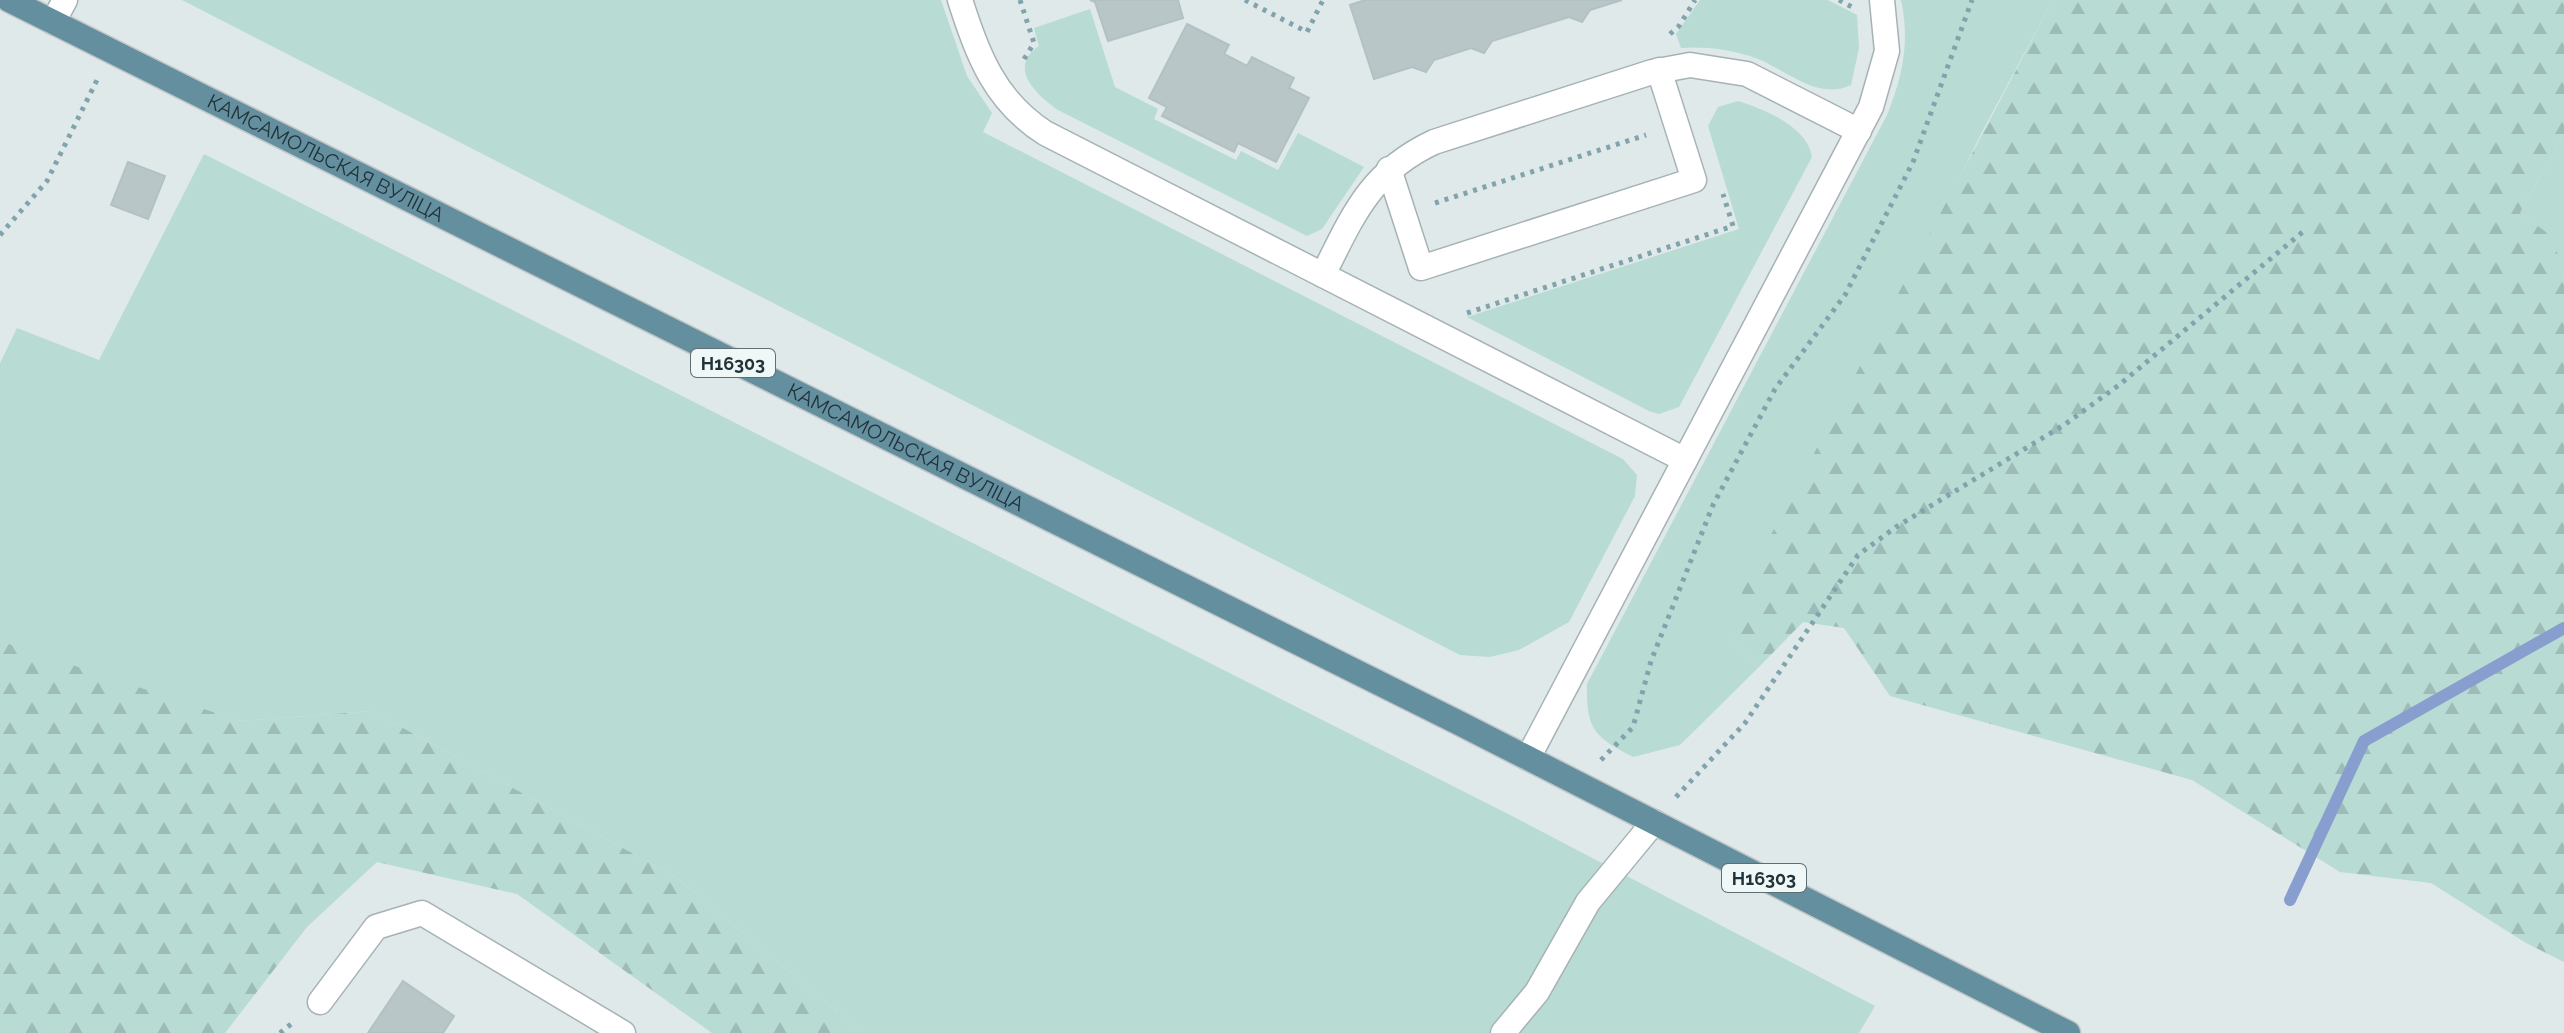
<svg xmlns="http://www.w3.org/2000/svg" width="2564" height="1033" font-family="Raleway,sans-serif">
	<defs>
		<pattern id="forest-firs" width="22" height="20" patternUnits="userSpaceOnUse" patternTransform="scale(2)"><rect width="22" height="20" fill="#b8dbd4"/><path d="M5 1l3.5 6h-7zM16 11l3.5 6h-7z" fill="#9ebcb7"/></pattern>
	</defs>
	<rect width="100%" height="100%" fill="#dfe9ea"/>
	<!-- grass -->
	<g fill="#b8dbd4">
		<path d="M 182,0 L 941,0 L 967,76 L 992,113 L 983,132 L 1623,459 L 1637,475 L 1635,496 L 1569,622 L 1519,650 L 1490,657 L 1460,655 Z"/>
		<path d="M 1700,0 L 1828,0 L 1857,15 L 1859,48 L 1851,85 C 1816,102 1783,66 1750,56 C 1728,49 1704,46 1681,48 L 1676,34 Z"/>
		<path d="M 1901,0 L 2053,0 L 1982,132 L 1733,638 L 1758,668 L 1680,745 L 1633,757 C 1594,737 1586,729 1587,684 L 1887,115 C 1903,76 1910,41 1901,0 Z"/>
		<path d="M 1090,9 L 1115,87 L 1158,109 L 1154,119 L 1236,160 L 1241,151 L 1278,170 L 1298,133 L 1364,167 L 1322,229 L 1307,236 L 1058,110 C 1036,95 1007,67 1039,46 L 1034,28 Z"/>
		<path d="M 1738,101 C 1764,109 1808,127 1812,157 L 1679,407 L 1659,414 L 1649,411 L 1467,317 L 1739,229 L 1708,126 L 1718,107 Z"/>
		<path d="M 2564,134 L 2564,279 L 2552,237 L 2520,213 Z"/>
		<path d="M 204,154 L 1518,819 L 1875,1006 L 1859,1033 L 863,1033 L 676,877 L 372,711 L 240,721 L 13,648 L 0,641 L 0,363 L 17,328 L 99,360 Z"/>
	</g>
	<!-- forest -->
	<g fill="url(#forest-firs)">
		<path d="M 2053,0 L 2564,0 L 2564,134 L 2520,213 L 2553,237 L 2564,279 L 2564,962 L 2526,943 L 2431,883 L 2340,872 L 2192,780 L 1890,696 L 1844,628 L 1803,622 L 1758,668 L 1733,638 L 1743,588 Z"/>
		<path d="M 0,641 L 240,721 L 372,711 L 676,877 L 863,1033 L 712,1033 L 517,894 L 377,862 L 307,927 L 225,1033 L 0,1033 Z"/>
	</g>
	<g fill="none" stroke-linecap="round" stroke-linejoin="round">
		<!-- stream -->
		<path stroke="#889ecf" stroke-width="12" d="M 2290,900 L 2364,741 L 2564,628"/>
	</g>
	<!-- building -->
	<g fill="#b8c6c8" stroke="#b2c1c3" stroke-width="2">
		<path d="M 1090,0 L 1178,0 L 1183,18 L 1108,41 L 1095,2 Z"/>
		<path d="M 1365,0 L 1622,0 L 1590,10 L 1582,22 L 1569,17 L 1492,41 L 1484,53 L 1471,48 L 1434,60 L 1426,72 L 1412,67 L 1374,79 L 1350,5 Z"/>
		<path d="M 1187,24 L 1229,45 L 1224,54 L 1247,66 L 1252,57 L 1294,78 L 1289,88 L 1309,98 L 1276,162 L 1238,143 L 1234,152 L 1162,116 L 1167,107 L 1149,98 Z"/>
		<path d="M 128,162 L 165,176 L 148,219 L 111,205 Z"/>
		<path d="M 403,981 L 454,1016 L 443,1033 L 368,1033 Z"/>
	</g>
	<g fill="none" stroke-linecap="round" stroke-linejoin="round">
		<!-- lane casing -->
		<g stroke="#a6b2b5" stroke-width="27">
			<g id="lane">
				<path d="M 960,0 C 978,55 994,100 1045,133 L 1685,460"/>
				<path d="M 1389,169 L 1421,268 L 1694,180 L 1659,70"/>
				<path d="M 1323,275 C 1353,215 1370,172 1434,142 L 1652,72 L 1690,65 L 1747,74 L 1859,131"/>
				<path d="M 1528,758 L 1871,107 L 1887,51 L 1882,0"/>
				<path d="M 320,1002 L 376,927 L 422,913 L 623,1033"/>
				<path d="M 1503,1033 L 1537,992 L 1588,902 L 1654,822"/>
			</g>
		</g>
		<!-- secondary casing -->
		<g stroke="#a1b4b8" stroke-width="27">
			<path id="secondary" d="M 53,22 L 65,0"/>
		</g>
		<!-- primary casing -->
		<g stroke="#c1c6c8" stroke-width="27">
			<g id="primary">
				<path id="s1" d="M 9,0 L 1459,723 L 2068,1033"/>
			</g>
		</g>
		<!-- path -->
		<g stroke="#80a3ad" stroke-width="5" stroke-dasharray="4 6" stroke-linecap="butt">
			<path d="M 1020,0 L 1034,43 L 1021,64"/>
			<path d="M 1245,0 L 1307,32 L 1323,0"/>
			<path d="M 1839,0 L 1852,7"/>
			<path d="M 1670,34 L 1679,26 L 1695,0"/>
			<path d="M 1435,203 L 1646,135"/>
			<path d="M 0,235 L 47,181 L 98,78"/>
			<path d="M 1467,313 L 1733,226 L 1723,194"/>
			<path d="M 1601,760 L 1633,727 L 1651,661 L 1713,505 L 1775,389 L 1845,295 L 1913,162 L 1972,0"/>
			<path d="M 1676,797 L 1745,723 L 1858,555 L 1896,527 L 2064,425 L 2119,385 L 2305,230"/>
			<path d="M 280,1033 L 295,1021"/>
		</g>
		<!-- lane -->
		<use href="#lane" stroke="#fff" stroke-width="24"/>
		<!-- secondary -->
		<use href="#secondary" stroke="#fff" stroke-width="24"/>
		<!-- primary -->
		<use href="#primary" stroke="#648f9f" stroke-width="24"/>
	</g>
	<g text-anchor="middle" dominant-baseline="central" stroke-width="6" stroke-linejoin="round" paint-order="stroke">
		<!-- shield labels -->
		<g fill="#eff7f7" stroke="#5f6e73" stroke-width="2">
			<rect x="691" y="349" width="84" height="28" rx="6"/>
			<rect x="1722" y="864" width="84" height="28" rx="6"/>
		</g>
		<g font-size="18" font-weight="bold" fill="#21333a">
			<text x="733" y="363">Н16303</text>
			<text x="1764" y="878">Н16303</text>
		</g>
		<!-- street labels -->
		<g font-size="20" fill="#21333a" stroke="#eff7f7">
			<text stroke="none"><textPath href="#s1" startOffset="354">КАМСАМОЛЬСКАЯ ВУЛІЦА</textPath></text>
			<text stroke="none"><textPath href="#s1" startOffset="1002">КАМСАМОЛЬСКАЯ ВУЛІЦА</textPath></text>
		</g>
	</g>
</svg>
